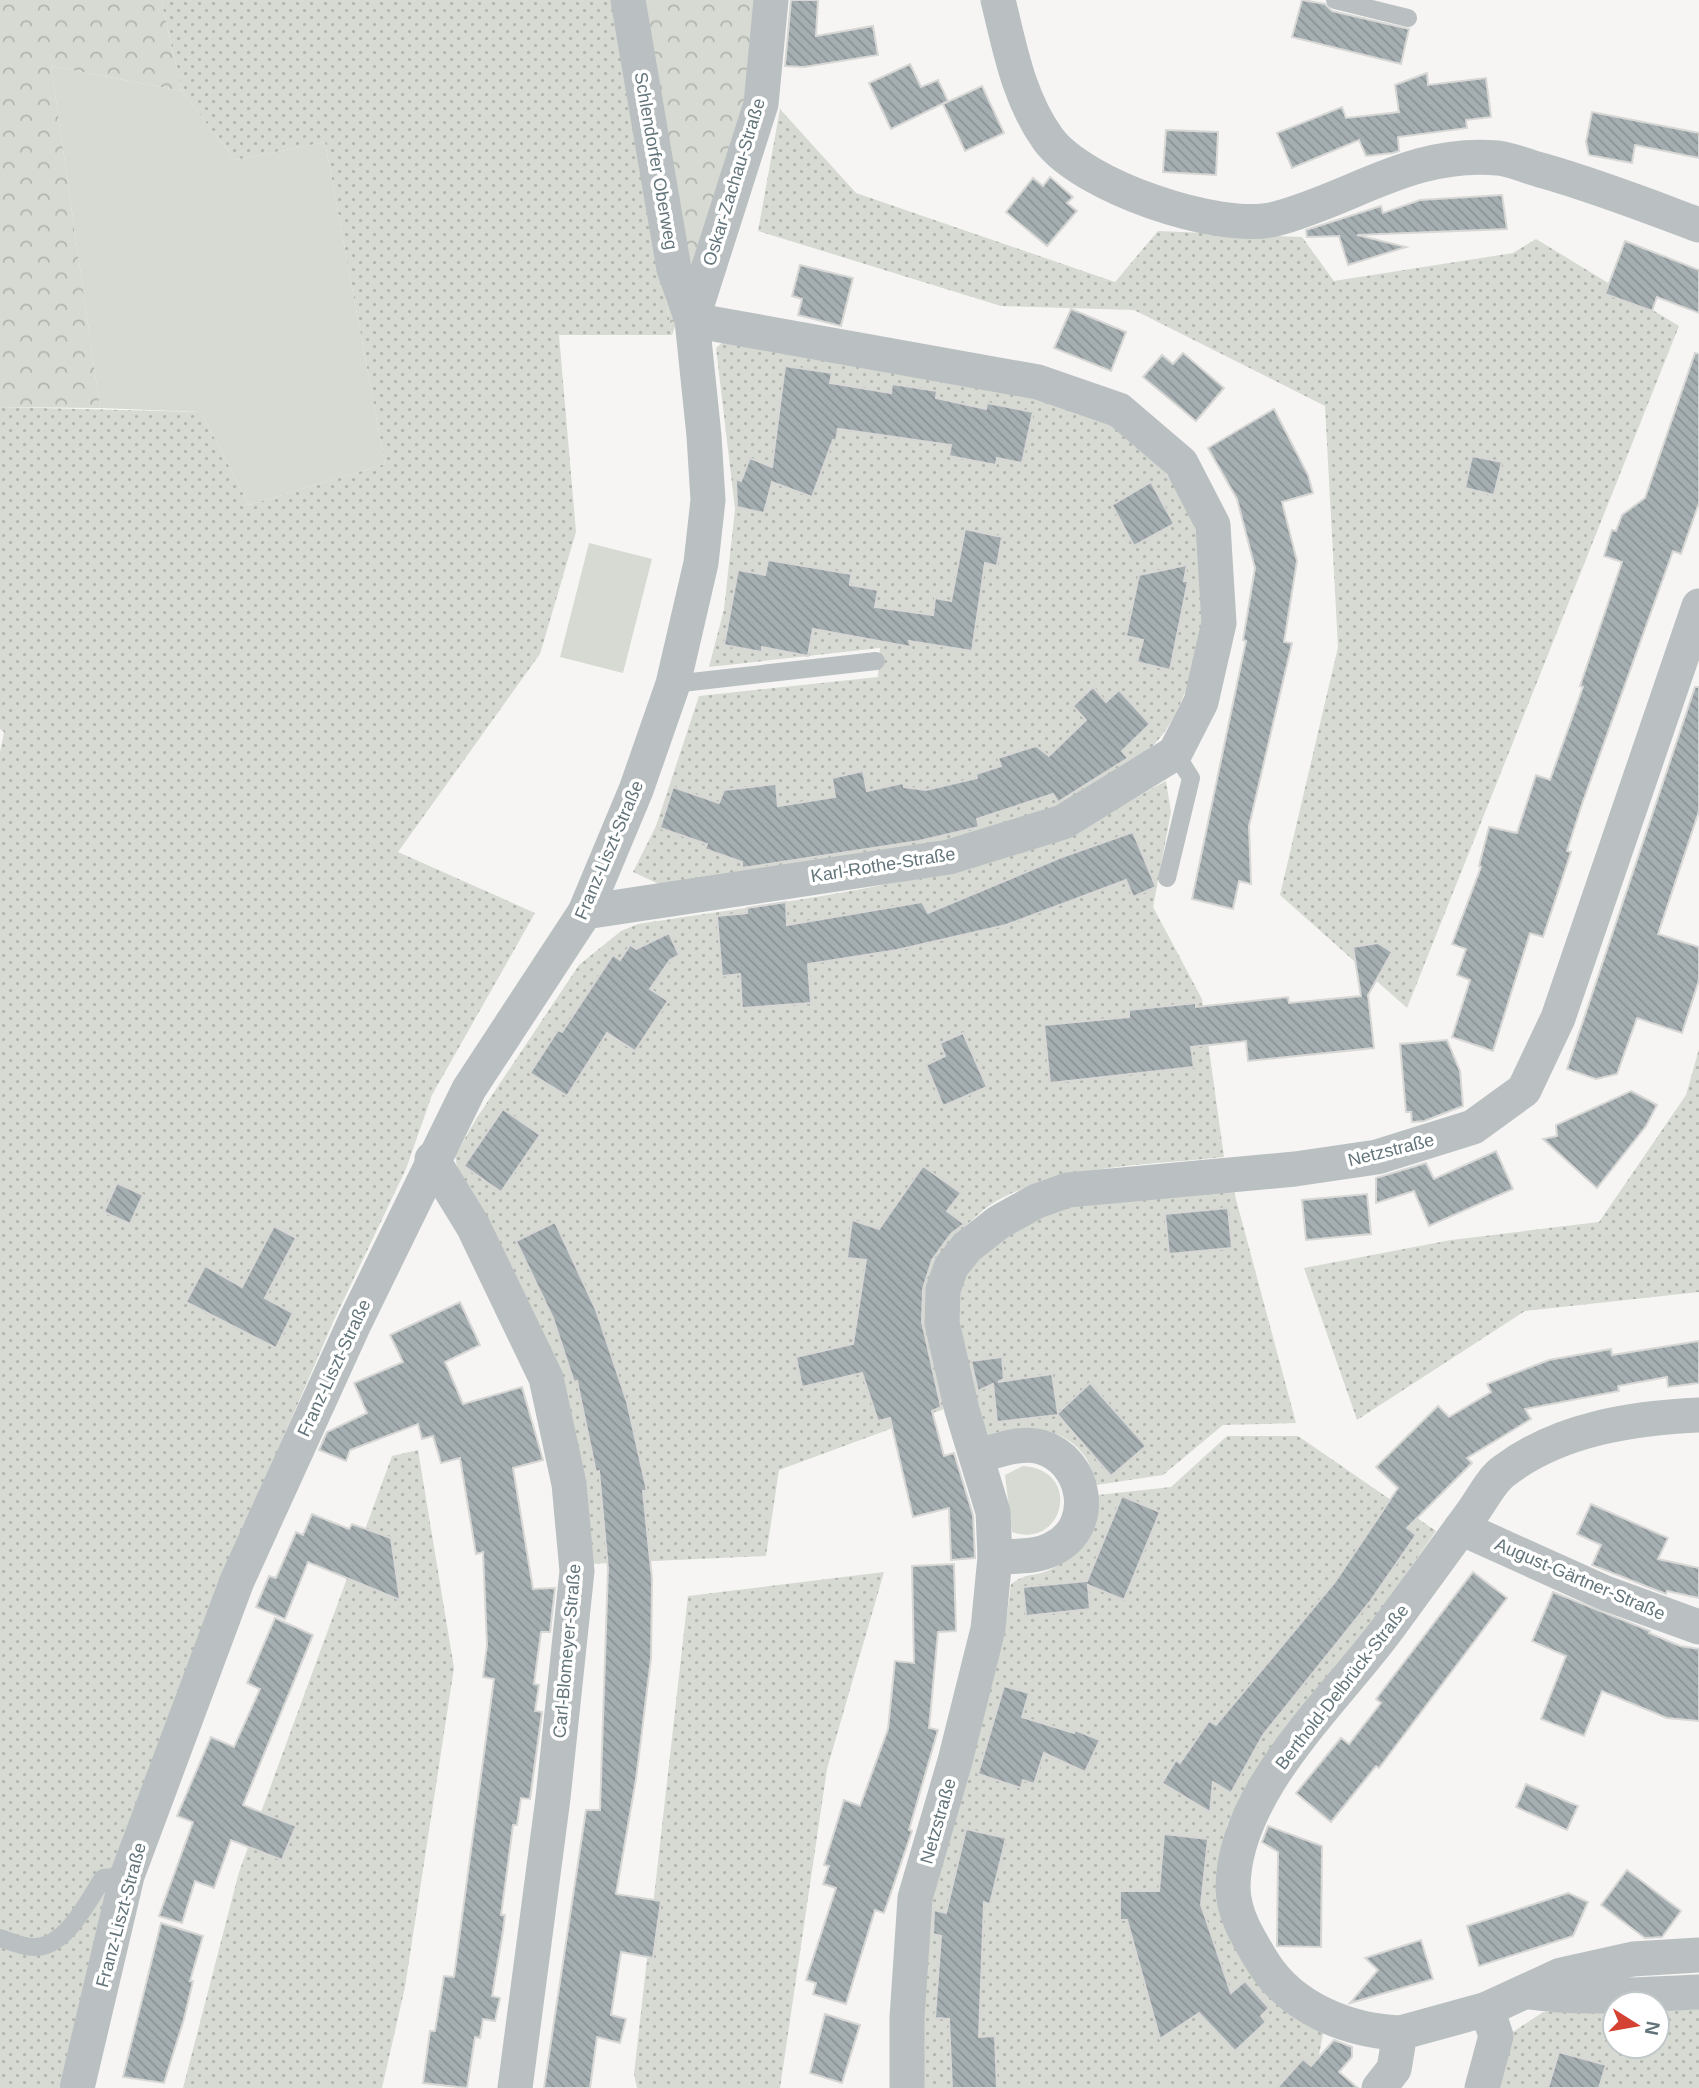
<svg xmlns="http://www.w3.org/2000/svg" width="1699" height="2088" font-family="Arial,sans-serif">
	<defs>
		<pattern id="forest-crowns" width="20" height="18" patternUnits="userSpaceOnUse" patternTransform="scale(1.75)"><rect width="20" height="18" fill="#d6dad2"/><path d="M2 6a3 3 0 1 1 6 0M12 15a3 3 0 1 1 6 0" fill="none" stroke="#b1b5af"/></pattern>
		<pattern id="garden-dots" width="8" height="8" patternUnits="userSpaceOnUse" patternTransform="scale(1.75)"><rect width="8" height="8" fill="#d6dad2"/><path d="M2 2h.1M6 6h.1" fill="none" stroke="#b1b5af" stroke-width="1.8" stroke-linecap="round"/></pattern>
		<pattern id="building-back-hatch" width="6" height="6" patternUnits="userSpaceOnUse" patternTransform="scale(1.75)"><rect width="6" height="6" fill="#a5aeb1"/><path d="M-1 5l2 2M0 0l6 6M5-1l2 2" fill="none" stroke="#8a9295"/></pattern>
	</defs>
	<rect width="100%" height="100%" fill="#f6f5f3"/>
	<!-- green -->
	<g fill="#d6dad2">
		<path d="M 51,66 L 182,91 L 235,160 L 325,142 L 385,464 L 249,505 L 201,412 L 100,408 Z"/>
		<path d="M 589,543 L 652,559 L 623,673 L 560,657 Z"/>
		<path d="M 1023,1466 C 1083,1470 1064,1550 1012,1532 L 1005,1475 Z"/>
	</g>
	<!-- forest -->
	<g fill="url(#forest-crowns)">
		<path d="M 0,0 L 161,0 L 182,91 L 51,66 L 100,408 L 0,407 Z"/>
		<path d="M 618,0 L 759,0 L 752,106 L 672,335 Z"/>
	</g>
	<!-- garden -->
	<g fill="url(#garden-dots)">
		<path d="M 161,0 L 618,0 L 672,335 L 559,335 L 576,532 L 540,654 L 398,852 L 535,913 L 432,1095 L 406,1169 L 334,1320 L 223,1577 L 123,1837 L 59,2088 L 0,2088 L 0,752 L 4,732 L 0,729 L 0,407 L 201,412 L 249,505 L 385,464 L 325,142 L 235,160 L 182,91 Z"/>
		<path d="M 780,109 L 856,193 L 1115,282 L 1158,231 L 1302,237 L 1334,281 L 1513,253 L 1536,239 L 1679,326 L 1407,1008 L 1280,895 L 1338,647 L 1325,406 L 1134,310 L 1001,306 L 758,231 Z"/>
		<path d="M 730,336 L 1092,410 C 1107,420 1126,430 1139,443 C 1184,485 1212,548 1204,609 C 1198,652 1189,698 1163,734 C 1078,845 794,866 661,885 L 633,872 L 656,826 L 699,696 L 878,677 L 880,648 L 709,667 L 724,609 L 735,509 L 716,348 Z"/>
		<path d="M 1166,781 L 1171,812 L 1153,907 L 1202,999 L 1224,1157 C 1153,1165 1072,1164 1006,1196 C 984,1206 968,1224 951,1240 L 947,1408 L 779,1470 L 766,1556 L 588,1564 L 579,1473 L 458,1172 L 455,1156 L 476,1119 L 579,965 L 621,931 L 638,924 C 779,902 922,887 1058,838 C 1095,825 1131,799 1166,781 Z"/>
		<path d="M 1699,1049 L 1699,1292 L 1525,1311 L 1357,1420 L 1304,1268 L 1451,1240 L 1599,1222 L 1686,1095 Z"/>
		<path d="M 1233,1188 L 1296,1423 L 1223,1425 L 1163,1475 L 1096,1485 C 1093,1475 1090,1462 1083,1454 C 1061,1425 1019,1424 988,1435 L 964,1361 L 958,1324 L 959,1293 L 964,1275 L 998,1237 L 1056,1208 Z"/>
		<path d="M 1227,1436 L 1298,1436 L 1436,1531 L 1358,1642 L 1243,1793 L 1227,1825 L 1222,1880 L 1324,2029 L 1319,2055 L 1355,2085 L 1353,2088 L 923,2088 L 920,2016 L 927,1906 L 1004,1637 L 1011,1584 C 1028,1572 1031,1577 1047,1571 C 1082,1556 1088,1529 1098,1495 L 1171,1487 Z"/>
		<path d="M 418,1450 L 454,1668 L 405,1987 L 382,2088 L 183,2088 L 239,1872 L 392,1456 Z"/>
		<path d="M 884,1572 L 827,1769 L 780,2088 L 637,2088 L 634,2074 L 688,1596 Z"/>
		<path d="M 1699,2003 L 1699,2088 L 1497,2088 L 1513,2032 L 1543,2012 L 1615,2007 L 1615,2046 L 1657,2046 L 1657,2005 Z"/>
	</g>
	<!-- building -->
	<g fill="url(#building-back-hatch)" stroke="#d7d7d5" stroke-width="2">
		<path d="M 791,0 L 818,0 L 816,36 L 873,26 L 878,55 L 804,67 L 785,66 Z"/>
		<path d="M 1302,0 L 1325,4 L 1332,11 L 1409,29 L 1401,64 L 1292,37 Z"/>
		<path d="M 910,64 L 921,87 L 938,80 L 948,101 L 891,129 L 869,83 Z"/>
		<path d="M 1427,73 L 1428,85 L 1486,78 L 1491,117 L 1466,120 L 1467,128 L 1398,137 L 1399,151 L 1393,153 L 1366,156 L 1359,140 L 1292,168 L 1277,133 L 1342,107 L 1346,118 L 1399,112 L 1395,85 Z"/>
		<path d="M 982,86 L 1004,133 L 965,151 L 943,104 Z"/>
		<path d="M 1592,112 L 1699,133 L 1699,158 L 1635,145 L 1632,163 L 1589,155 L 1586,142 Z"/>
		<path d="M 1166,130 L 1218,132 L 1216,175 L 1163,172 Z"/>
		<path d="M 1050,177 L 1073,197 L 1067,203 L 1077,211 L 1047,246 L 1006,212 L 1033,178 L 1043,186 Z"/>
		<path d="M 1502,195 L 1507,229 L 1357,235 L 1406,247 L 1348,265 L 1339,236 L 1307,237 L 1306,230 L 1381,206 L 1383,213 L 1420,200 Z"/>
		<path d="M 1625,241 L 1699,270 L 1699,313 L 1657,297 L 1652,311 L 1605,294 Z"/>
		<path d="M 800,265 L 853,278 L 841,326 L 798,315 L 802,299 L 792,296 Z"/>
		<path d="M 1071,309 L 1126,332 L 1111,371 L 1054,348 Z"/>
		<path d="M 1183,353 L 1224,388 L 1196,421 L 1143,377 L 1162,355 L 1173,364 Z"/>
		<path d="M 1695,353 L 1699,354 L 1699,503 L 1681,554 L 1673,551 L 1581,807 L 1567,851 L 1571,852 L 1543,937 L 1530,933 L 1493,1051 L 1452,1037 L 1470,980 L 1457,975 L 1466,949 L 1452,944 L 1481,867 L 1479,866 L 1489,827 L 1517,833 L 1536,775 L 1550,780 L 1583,687 L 1580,686 L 1622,562 L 1604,556 L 1612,530 L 1616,531 L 1622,515 L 1645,498 Z"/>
		<path d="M 785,366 L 832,373 L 830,383 L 891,393 L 892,384 L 937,391 L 936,398 L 986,409 L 987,403 L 1033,412 L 1022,463 L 997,458 L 996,465 L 949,456 L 951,445 L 838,429 L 836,441 L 833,440 L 812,497 L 772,482 L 764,513 L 737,507 L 736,479 L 741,481 L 750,458 L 772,467 Z"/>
		<path d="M 1274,409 L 1308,475 L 1313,493 L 1282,502 L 1297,561 L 1284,642 L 1292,643 L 1249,826 L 1251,884 L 1239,881 L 1233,909 L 1192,899 L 1246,641 L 1243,640 L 1255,568 L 1237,499 L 1208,448 Z"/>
		<path d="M 1472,456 L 1502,462 L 1494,495 L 1465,488 Z"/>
		<path d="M 1151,482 L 1174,524 L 1134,546 L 1112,505 Z"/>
		<path d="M 965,529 L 1002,537 L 997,566 L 985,563 L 972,651 L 909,641 L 911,647 L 813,629 L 808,656 L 762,647 L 762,652 L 724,645 L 738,570 L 765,575 L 768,560 L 851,574 L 850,585 L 878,590 L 875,607 L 933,615 L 935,598 L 951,601 Z"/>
		<path d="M 1187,565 L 1184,581 L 1188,581 L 1170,670 L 1137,662 L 1143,640 L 1126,636 L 1139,575 Z"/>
		<path d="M 1093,687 L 1106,702 L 1119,690 L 1150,724 L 1122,751 L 1128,758 L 1125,760 L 1058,802 L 1053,794 L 977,819 L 979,827 L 919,841 L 742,868 L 742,862 L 705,849 L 707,844 L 660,828 L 673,787 L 719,803 L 724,790 L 776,784 L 778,806 L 835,797 L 832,778 L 863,771 L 867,791 L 903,783 L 904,787 L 926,790 L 977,778 L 976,774 L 1001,766 L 998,758 L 1036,746 L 1049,756 L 1086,720 L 1073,706 Z"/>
		<path d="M 1695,687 L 1699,687 L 1699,811 L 1658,934 L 1699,947 L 1699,980 L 1682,1033 L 1637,1018 L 1617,1074 L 1596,1079 L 1567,1069 Z"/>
		<path d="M 1133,832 L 1156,887 L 1133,897 L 1126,880 L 1006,925 L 897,950 L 808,964 L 811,1003 L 742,1008 L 740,974 L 722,976 L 717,916 L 747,913 L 747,908 L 786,902 L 787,925 L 922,902 L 928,913 L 1062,857 Z"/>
		<path d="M 669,933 L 679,955 L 670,960 L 650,989 L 668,1001 L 635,1051 L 607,1033 L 567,1096 L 530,1073 L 558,1030 L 562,1032 L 613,955 L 620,960 L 630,945 L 636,949 Z"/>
		<path d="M 1378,943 L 1392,952 L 1368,995 L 1374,1048 L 1248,1061 L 1246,1041 L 1191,1047 L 1194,1067 L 1050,1083 L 1044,1025 L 1129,1017 L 1129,1010 L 1196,1003 L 1196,1007 L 1288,997 L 1289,1003 L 1361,996 L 1353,947 Z"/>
		<path d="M 963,1033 L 987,1087 L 943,1106 L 926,1065 L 945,1056 L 940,1043 Z"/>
		<path d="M 1447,1040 L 1460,1071 L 1463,1106 L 1424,1121 L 1412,1122 L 1411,1112 L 1406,1112 L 1400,1044 Z"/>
		<path d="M 1631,1091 L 1657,1105 L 1646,1126 L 1597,1188 L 1543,1139 L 1557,1136 L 1556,1125 Z"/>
		<path d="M 503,1109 L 540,1135 L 501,1192 L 464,1166 Z"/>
		<path d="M 1496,1151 L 1513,1189 L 1429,1226 L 1414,1191 L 1376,1203 L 1376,1178 L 1426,1163 L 1434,1179 Z"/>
		<path d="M 923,1166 L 961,1193 L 947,1211 L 964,1224 L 951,1234 L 932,1260 L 923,1289 L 922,1322 L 941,1407 L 932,1411 L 944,1456 L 954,1453 L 973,1515 L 975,1558 L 951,1560 L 949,1508 L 913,1517 L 890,1418 L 878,1421 L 862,1373 L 802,1387 L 796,1357 L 853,1344 L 866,1260 L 847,1258 L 852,1220 L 879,1229 Z"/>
		<path d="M 117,1183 L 143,1195 L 130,1224 L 104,1212 Z"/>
		<path d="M 1367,1194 L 1371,1234 L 1306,1240 L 1302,1200 Z"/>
		<path d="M 1228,1208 L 1232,1248 L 1169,1254 L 1165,1214 Z"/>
		<path d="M 555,1222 L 596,1310 L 627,1402 L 647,1491 L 643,1491 L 652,1579 L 651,1658 L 636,1779 L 616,1894 L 661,1901 L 653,1958 L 621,1952 L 611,2015 L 626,2019 L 620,2043 L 597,2037 L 590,2088 L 544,2088 L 586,1810 L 600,1810 L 608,1568 L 599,1471 L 596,1472 L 577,1381 L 574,1382 L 553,1318 L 516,1241 Z"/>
		<path d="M 274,1226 L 296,1238 L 265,1298 L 293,1313 L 276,1348 L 186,1302 L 205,1266 L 242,1287 Z"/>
		<path d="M 460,1302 L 480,1345 L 445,1362 L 463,1404 L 522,1387 L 543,1460 L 513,1468 L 533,1589 L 555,1588 L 550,1632 L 541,1632 L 534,1684 L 539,1685 L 535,1711 L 542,1712 L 530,1799 L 521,1798 L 517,1825 L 513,1825 L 505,1886 L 501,1915 L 505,1915 L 503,1931 L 492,1996 L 500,1998 L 495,2021 L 483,2019 L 480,2038 L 475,2037 L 467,2088 L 423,2083 L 430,2031 L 435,2031 L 444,1976 L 454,1977 L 494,1679 L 483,1677 L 487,1645 L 483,1552 L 476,1554 L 460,1458 L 441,1463 L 433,1436 L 422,1439 L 418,1424 L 350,1450 L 346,1461 L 319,1450 L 327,1432 L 367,1413 L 354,1383 L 403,1362 L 390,1335 Z"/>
		<path d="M 1699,1341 L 1699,1383 L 1668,1387 L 1667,1377 L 1618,1386 L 1619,1391 L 1525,1409 L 1531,1419 L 1467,1458 L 1472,1463 L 1407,1528 L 1416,1535 L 1369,1603 L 1263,1735 L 1231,1793 L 1213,1782 L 1210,1812 L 1162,1783 L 1176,1760 L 1180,1763 L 1209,1721 L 1216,1725 L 1335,1582 L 1398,1488 L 1376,1467 L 1438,1406 L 1449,1417 L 1491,1392 L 1487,1384 L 1549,1360 L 1611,1349 L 1612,1355 Z"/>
		<path d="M 1002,1357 L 1004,1379 L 998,1382 L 1052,1374 L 1058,1413 L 1090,1383 L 1146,1446 L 1111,1476 L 1058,1415 L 997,1422 L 993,1384 L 978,1391 L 971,1361 Z"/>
		<path d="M 1122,1496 L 1160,1512 L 1124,1600 L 1088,1585 L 1090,1609 L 1026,1616 L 1023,1587 L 1087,1581 Z"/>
		<path d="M 1591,1504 L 1668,1538 L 1658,1559 L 1699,1568 L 1699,1598 L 1667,1591 L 1666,1594 L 1592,1565 L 1601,1545 L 1577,1534 Z"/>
		<path d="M 312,1514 L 349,1529 L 352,1524 L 391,1538 L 400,1600 L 308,1562 L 285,1619 L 256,1607 L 269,1576 L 276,1578 L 296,1532 L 303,1535 Z"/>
		<path d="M 954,1564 L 956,1631 L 938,1632 L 929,1728 L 938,1730 L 909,1830 L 912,1831 L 884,1913 L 875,1910 L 846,2004 L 813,1994 L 816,1983 L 806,1980 L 836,1888 L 823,1884 L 829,1866 L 824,1865 L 844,1800 L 860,1806 L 888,1729 L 895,1661 L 914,1663 L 912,1566 Z"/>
		<path d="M 1473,1572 L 1507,1598 L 1379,1768 L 1376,1766 L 1331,1822 L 1296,1793 L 1341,1738 L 1349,1744 L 1381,1703 L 1376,1699 Z"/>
		<path d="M 1553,1592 L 1650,1631 L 1649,1633 L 1680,1646 L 1699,1649 L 1699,1721 L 1667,1718 L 1602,1691 L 1584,1736 L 1541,1719 L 1566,1656 L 1532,1641 Z"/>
		<path d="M 275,1618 L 313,1635 L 243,1805 L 296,1826 L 282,1860 L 231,1840 L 214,1888 L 195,1881 L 182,1923 L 159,1916 L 193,1822 L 177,1816 L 211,1737 L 234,1747 L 260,1689 L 247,1683 Z"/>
		<path d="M 1004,1686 L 1029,1693 L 1022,1717 L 1074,1733 L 1075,1730 L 1100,1740 L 1085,1772 L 1044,1753 L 1034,1784 L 1023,1780 L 1021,1788 L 978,1774 Z"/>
		<path d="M 1526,1784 L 1578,1806 L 1567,1830 L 1516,1807 Z"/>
		<path d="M 1268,1826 L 1322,1846 L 1321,1947 L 1277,1946 L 1278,1852 L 1262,1842 Z"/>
		<path d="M 966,1829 L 1006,1838 L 990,1904 L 984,1902 L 979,2037 L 995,2036 L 997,2088 L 952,2088 L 949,2019 L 935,2018 L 941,1936 L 933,1934 L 934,1910 L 946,1913 Z"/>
		<path d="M 1164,1834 L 1208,1839 L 1201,1905 L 1231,1993 L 1245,1981 L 1269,2008 L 1261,2016 L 1266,2022 L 1235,2051 L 1199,2013 L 1160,2039 L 1127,1920 L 1120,1920 L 1120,1891 L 1159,1891 Z"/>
		<path d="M 1627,1870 L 1681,1911 L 1662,1937 L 1645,1938 L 1601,1905 Z"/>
		<path d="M 1568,1893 L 1588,1902 L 1573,1936 L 1479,1966 L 1467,1926 Z"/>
		<path d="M 161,1923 L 203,1936 L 190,1981 L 193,1981 L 184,2019 L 164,2083 L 123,2077 Z"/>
		<path d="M 1421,1940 L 1433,1979 L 1350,2003 L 1378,1970 L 1365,1958 Z"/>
		<path d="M 825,2014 L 860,2025 L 842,2083 L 810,2073 Z"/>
		<path d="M 1334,2040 L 1352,2047 L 1352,2057 L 1339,2072 L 1358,2088 L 1277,2088 L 1303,2059 L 1311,2066 Z"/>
		<path d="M 1559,2052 L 1606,2065 L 1599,2088 L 1548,2088 Z"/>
	</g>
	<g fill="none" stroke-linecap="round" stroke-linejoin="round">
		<!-- lane -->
		<g stroke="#bac0c2" stroke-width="18">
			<path d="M 1335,0 L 1408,18"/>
			<path d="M 673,684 L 876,661"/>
			<path d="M 1167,878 L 1191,778 L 1175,753"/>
			<path d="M 0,1938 C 10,1941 22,1947 33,1947 C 65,1949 88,1901 103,1878 L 127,1876"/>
		</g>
		<!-- street -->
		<g stroke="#bac0c2" stroke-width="35">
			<path d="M 998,0 C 1010,48 1018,97 1048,139 C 1082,186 1219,233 1275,219 C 1352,199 1412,150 1498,158 C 1513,160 1529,167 1544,171 C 1597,186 1648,206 1699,225"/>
			<path d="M 692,320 L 761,104 L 771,0"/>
			<path d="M 585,912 L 949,857 L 1063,822 L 1175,753 L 1201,702 L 1219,623 L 1213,525 L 1181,463 L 1119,410 L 1038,382 L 692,320"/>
			<path d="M 432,1159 L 473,1226 L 546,1378 L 569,1484 L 577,1571 L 553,1798 L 515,2088"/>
			<path d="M 977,1456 C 997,1451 1021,1441 1041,1447 C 1086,1460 1098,1526 1054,1548 C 1036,1558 1015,1556 995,1557"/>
			<path d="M 1461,1528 L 1605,1593 L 1699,1627"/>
			<path d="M 1529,1992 C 1586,2000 1641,1994 1699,1992"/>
			<path d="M 1400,2033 C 1349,2031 1293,2009 1264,1964 C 1250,1941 1233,1915 1233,1887 C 1234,1789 1337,1699 1391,1624 C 1418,1587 1445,1550 1472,1513 C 1482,1500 1491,1480 1504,1471 C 1559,1429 1632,1418 1699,1415"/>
			<path d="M 77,2088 L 127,1876 L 237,1581 L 354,1324 L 469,1089 L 585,912 L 636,790 L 673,684 L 701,563 L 708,500 L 704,436 L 692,320 L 674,269 L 628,0"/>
			<path d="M 907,2088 L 907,2018 L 915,1898 L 955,1761 L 988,1629 L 995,1557 L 993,1512 L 962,1410 L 942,1323 L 943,1290 L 951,1267 L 967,1247 L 999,1222 L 1037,1201 L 1068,1190 L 1295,1169 L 1377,1157 L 1473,1127 L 1524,1090 L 1558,1018 L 1699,606"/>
			<path d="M 1379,2088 L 1394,2069 L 1400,2033 L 1487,2009 L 1561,1975 L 1633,1959 L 1699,1955"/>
			<path d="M 1482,2088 L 1496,2036 L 1487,2009"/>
		</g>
	</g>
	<g text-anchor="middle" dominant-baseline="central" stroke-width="7" stroke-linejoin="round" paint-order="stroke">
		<!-- street labels -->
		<g font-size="18" fill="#63757b" stroke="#fff">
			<text transform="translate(656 161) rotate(80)">Schlendorfer Oberweg</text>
			<text transform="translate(734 182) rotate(-73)">Oskar-Zachau-Straße</text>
			<text transform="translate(609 850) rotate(-67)">Franz-Liszt-Straße</text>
			<text transform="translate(883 865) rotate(-9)">Karl-Rothe-Straße</text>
			<text transform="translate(1391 1150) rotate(-14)">Netzstraße</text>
			<text transform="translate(334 1368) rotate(-65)">Franz-Liszt-Straße</text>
			<text transform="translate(1580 1579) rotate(23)">August-Gärtner-Straße</text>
			<text transform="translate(567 1651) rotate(-85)">Carl-Blomeyer-Straße</text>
			<text transform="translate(1342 1687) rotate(-52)">Berthold-Delbrück-Straße</text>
			<text transform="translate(938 1821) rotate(-74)">Netzstraße</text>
			<text transform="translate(121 1915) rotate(-75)">Franz-Liszt-Straße</text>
		</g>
	</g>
	<!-- north arrow -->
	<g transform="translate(1636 2025) rotate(101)"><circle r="33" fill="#ffffff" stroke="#c1c8ca" stroke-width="2"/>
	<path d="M0-5L12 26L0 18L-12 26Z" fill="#d44234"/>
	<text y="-10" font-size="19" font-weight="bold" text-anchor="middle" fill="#63757b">N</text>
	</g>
</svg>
